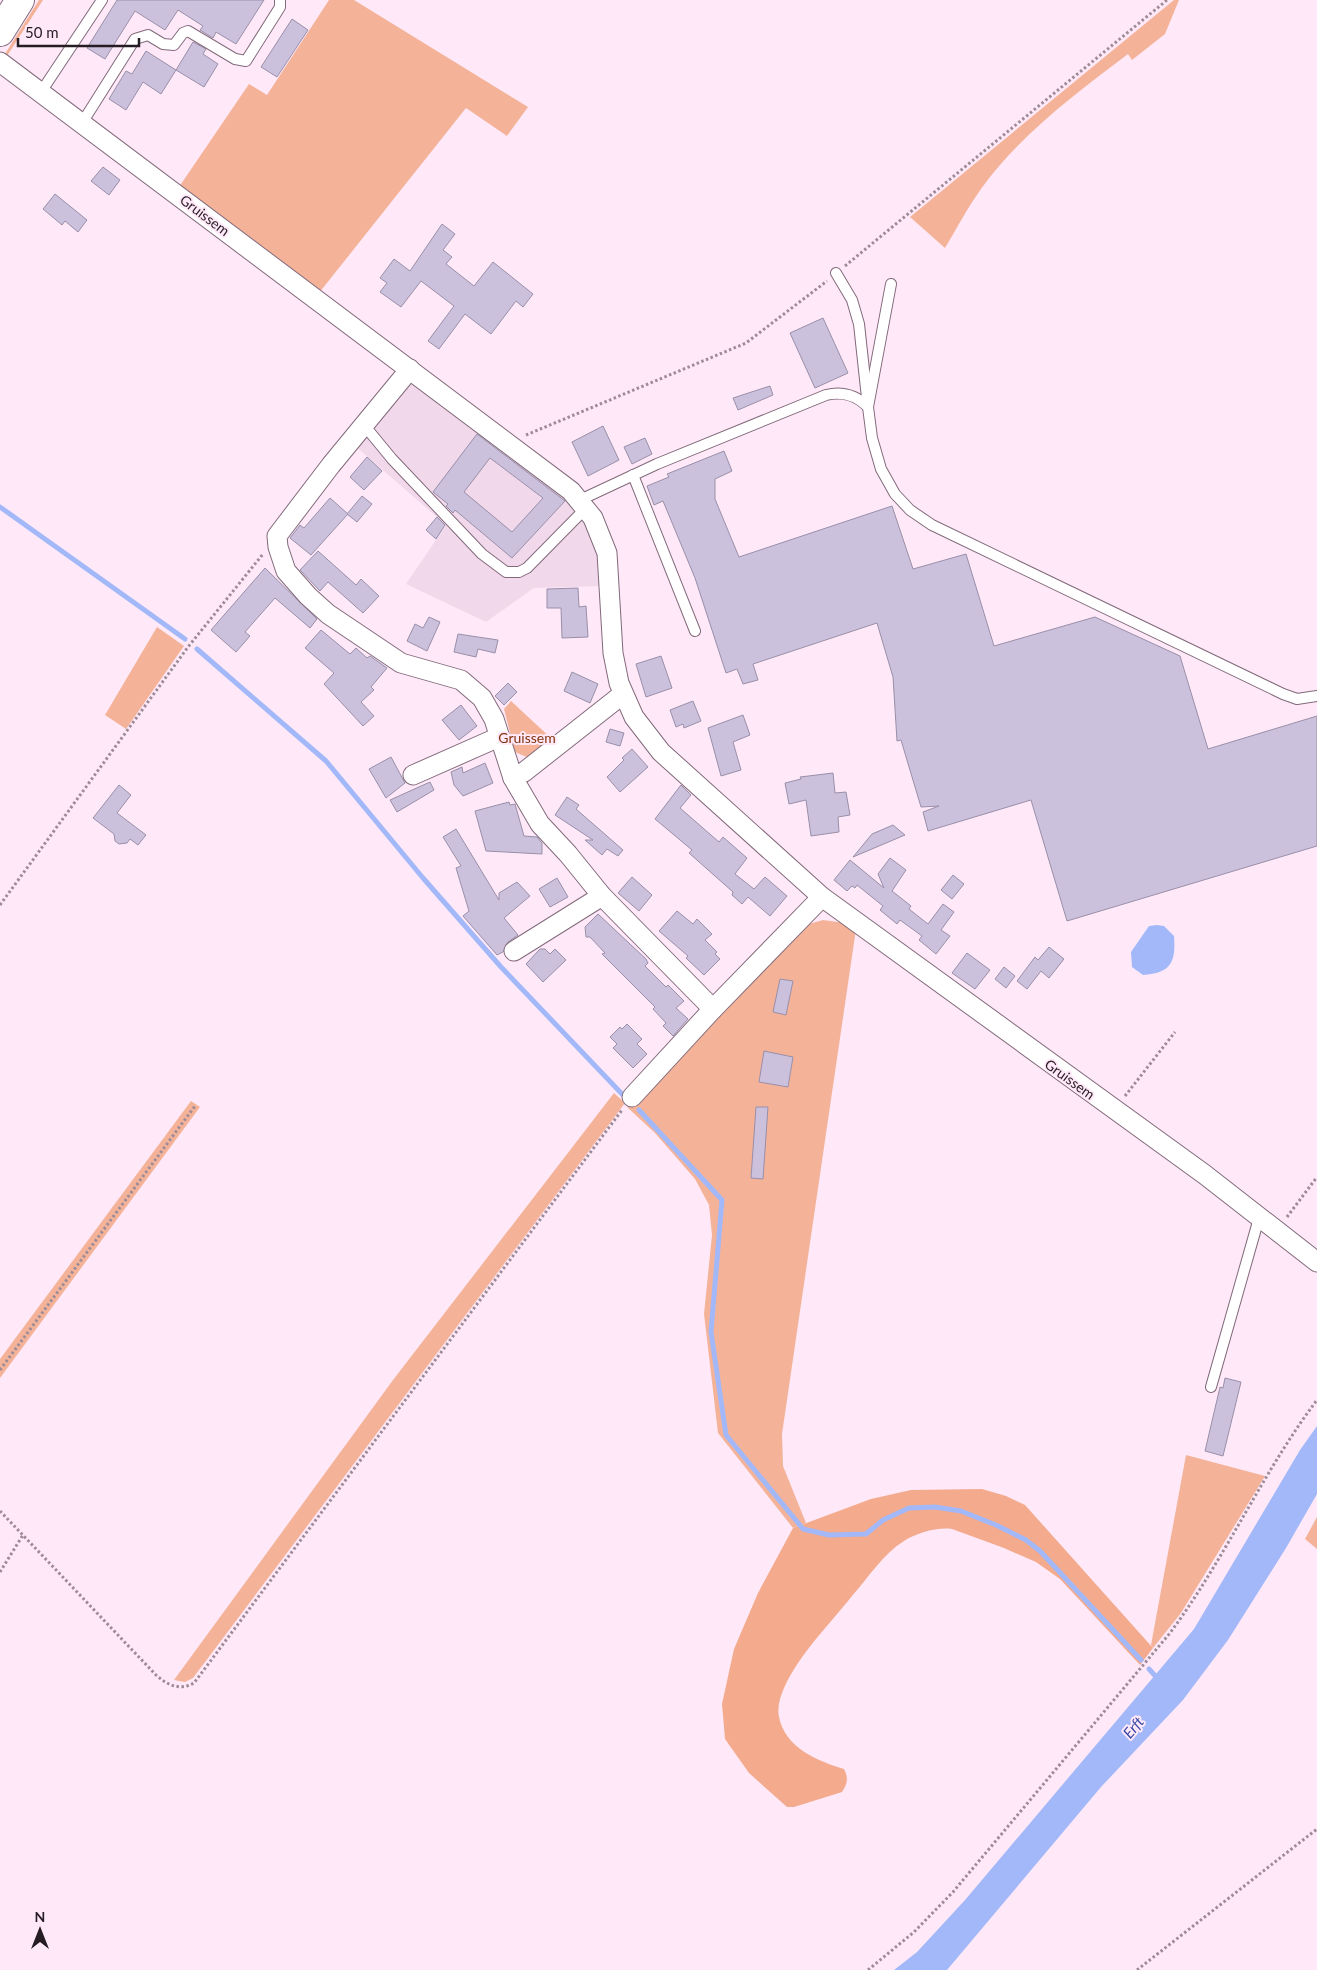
<svg xmlns="http://www.w3.org/2000/svg" width="1317" height="1970" font-family="Lato,sans-serif">
	<rect width="100%" height="100%" fill="#ffe9f8"/>
	<!-- built -->
	<path fill="#f2d8eb" d="M 415,380 L 545,477 L 586,519 L 597,544 L 603,586 L 534,588 L 486,622 L 406,584 L 446,525 L 355,446 Z"/>
	<!-- green -->
	<g fill="#f4b399">
		<path d="M 39,0 L 43,0 L 7,56 L 5,54 Z"/>
		<path d="M 329,0 L 354,0 L 528,107 L 507,136 L 466,108 L 319,293 L 179,187 L 249,84 L 267,95 Z"/>
		<path d="M 1174,0 L 1179,0 L 1165,34 L 1132,60 L 1128,54 C 1075,94 1020,135 981,189 C 968,207 957,228 945,248 L 910,217 Z"/>
		<path d="M 157,627 L 184,646 L 126,729 L 105,715 Z"/>
		<path d="M 511,701 L 553,740 L 529,758 L 515,752 L 504,709 Z"/>
		<path d="M 823,920 L 845,923 L 856,929 L 782,1434 L 783,1466 L 806,1523 L 793,1528 L 718,1433 L 704,1314 L 712,1235 L 709,1205 L 695,1179 L 655,1133 L 627,1107 L 809,924 Z"/>
		<path d="M 614,1093 L 625,1103 L 193,1678 L 185,1682 L 174,1680 L 393,1380 Z"/>
		<path d="M 191,1101 L 200,1107 L 0,1378 L 0,1359 Z"/>
		<path d="M 1186,1455 L 1265,1476 L 1181,1613 L 1153,1648 L 1151,1645 Z"/>
		<path d="M 1317,1517 L 1317,1549 L 1305,1539 Z"/>
	</g>
	<!-- forest -->
	<path fill="#f3aa8d" d="M 982,1489 L 1006,1496 L 1025,1505 L 1153,1648 L 1140,1665 L 1060,1579 L 1036,1562 L 1004,1548 L 952,1529 C 937,1527 917,1533 904,1541 C 883,1554 868,1578 852,1596 C 829,1625 800,1653 784,1688 C 780,1697 777,1707 779,1717 C 785,1748 818,1761 844,1769 C 849,1779 847,1784 842,1792 L 794,1807 L 787,1807 L 749,1773 L 725,1739 L 722,1704 L 734,1649 L 758,1593 L 793,1528 L 871,1499 L 911,1490 Z"/>
	<!-- water -->
	<g fill="#a3b8f8">
		<path d="M 1157,925 L 1164,926 L 1174,936 C 1176,962 1171,973 1143,975 L 1132,967 L 1131,952 L 1149,926 Z"/>
		<path d="M 1317,1426 L 1317,1494 L 1286,1548 L 1228,1640 L 1183,1700 L 1101,1787 L 947,1970 L 894,1970 L 917,1952 L 965,1900 L 1194,1629 L 1300,1450 Z"/>
	</g>
	<g fill="none" stroke-linecap="round" stroke-linejoin="round">
		<!-- stream -->
		<g stroke="#a3b8f8" stroke-width="5">
			<path d="M 0,507 L 185,639"/>
			<path d="M 197,649 L 326,761 L 423,878 L 501,967 L 622,1094"/>
			<path d="M 639,1110 L 722,1200 L 711,1332 L 726,1435 L 803,1529 L 829,1535 L 866,1534 L 883,1520 L 909,1508 L 935,1507 L 961,1511 L 996,1525 L 1026,1540 L 1040,1551 L 1141,1660"/>
			<path d="M 1149,1669 L 1159,1680"/>
		</g>
	</g>
	<!-- building -->
	<g fill="#ccc1dc" stroke="#998fa9" fill-rule="evenodd">
		<path d="M 117,0 L 264,0 L 236,44 L 216,32 L 213,38 L 200,30 L 203,26 L 178,10 L 165,30 L 135,11 L 105,59 L 87,48 Z"/>
		<path d="M 292,19 L 308,30 L 277,77 L 261,67 Z"/>
		<path d="M 193,42 L 206,49 L 203,54 L 218,64 L 204,87 L 176,70 Z"/>
		<path d="M 146,51 L 176,70 L 161,94 L 143,82 L 126,110 L 109,99 L 126,71 L 132,74 Z"/>
		<path d="M 103,167 L 120,180 L 109,195 L 91,181 Z"/>
		<path d="M 55,194 L 87,220 L 78,232 L 65,221 L 62,225 L 43,209 Z"/>
		<path d="M 442,224 L 455,234 L 443,250 L 452,257 L 446,264 L 474,286 L 493,262 L 533,294 L 523,307 L 516,301 L 491,334 L 465,314 L 439,349 L 428,341 L 454,306 L 421,281 L 401,307 L 380,292 L 387,283 L 380,278 L 394,259 L 410,271 Z"/>
		<path d="M 823,318 L 848,373 L 815,388 L 790,333 Z"/>
		<path d="M 770,386 L 773,395 L 738,410 L 733,398 Z"/>
		<path d="M 603,426 L 619,460 L 588,476 L 572,442 Z"/>
		<path d="M 477,434 L 565,501 L 512,558 L 455,510 L 453,513 L 446,506 L 448,504 L 433,492 ZM 490,458 L 543,498 L 512,532 L 464,492 Z"/>
		<path d="M 645,438 L 652,454 L 632,464 L 624,447 Z"/>
		<path d="M 724,451 L 732,471 L 715,479 L 715,499 L 739,557 L 892,506 L 913,569 L 966,554 L 994,646 L 1095,617 L 1180,656 L 1208,749 L 1317,716 L 1317,846 L 1067,921 L 1031,800 L 928,831 L 923,812 L 939,806 L 921,807 L 901,740 L 897,741 L 893,677 L 877,623 L 753,664 L 758,680 L 743,684 L 737,669 L 726,673 L 695,578 L 663,501 L 654,505 L 647,486 L 669,477 L 667,474 Z"/>
		<path d="M 367,457 L 382,471 L 364,490 L 350,477 Z"/>
		<path d="M 362,496 L 372,504 L 357,522 L 347,514 Z"/>
		<path d="M 330,498 L 348,514 L 311,555 L 290,538 L 300,525 L 304,528 Z"/>
		<path d="M 437,517 L 445,525 L 436,539 L 426,530 Z"/>
		<path d="M 318,551 L 356,585 L 361,579 L 379,596 L 363,613 L 328,582 L 320,591 L 300,570 Z"/>
		<path d="M 265,568 L 317,619 L 310,628 L 275,598 L 245,632 L 250,636 L 236,652 L 211,630 Z"/>
		<path d="M 578,588 L 579,607 L 586,606 L 588,637 L 562,638 L 561,608 L 547,608 L 547,589 Z"/>
		<path d="M 429,617 L 440,622 L 427,651 L 407,641 L 415,624 L 423,628 Z"/>
		<path d="M 321,630 L 350,654 L 356,648 L 367,658 L 370,656 L 387,668 L 371,687 L 374,690 L 361,702 L 374,716 L 363,726 L 324,684 L 334,673 L 305,648 Z"/>
		<path d="M 458,634 L 498,640 L 495,653 L 478,649 L 476,657 L 454,652 Z"/>
		<path d="M 661,656 L 672,688 L 646,697 L 636,664 Z"/>
		<path d="M 572,672 L 598,684 L 590,703 L 564,691 Z"/>
		<path d="M 508,683 L 517,692 L 504,705 L 495,696 Z"/>
		<path d="M 693,701 L 701,721 L 684,728 L 683,724 L 676,727 L 670,710 Z"/>
		<path d="M 461,705 L 477,726 L 459,740 L 442,720 Z"/>
		<path d="M 743,715 L 750,735 L 733,742 L 741,770 L 721,776 L 708,728 Z"/>
		<path d="M 610,729 L 624,733 L 620,746 L 606,742 Z"/>
		<path d="M 632,749 L 648,767 L 620,792 L 607,777 L 624,760 L 622,758 Z"/>
		<path d="M 391,757 L 405,783 L 386,798 L 369,769 Z"/>
		<path d="M 485,763 L 493,783 L 463,796 L 454,785 L 451,772 L 462,767 L 463,773 Z"/>
		<path d="M 833,773 L 835,793 L 846,792 L 850,815 L 838,817 L 839,832 L 811,836 L 806,800 L 789,804 L 785,783 L 801,779 L 800,777 Z"/>
		<path d="M 430,782 L 434,790 L 397,812 L 390,800 Z"/>
		<path d="M 119,785 L 131,795 L 117,813 L 146,835 L 138,845 L 130,839 L 127,843 L 119,844 L 115,841 L 114,834 L 93,818 Z"/>
		<path d="M 681,785 L 691,795 L 680,808 L 719,842 L 723,837 L 747,858 L 735,874 L 754,889 L 765,877 L 787,896 L 770,916 L 748,897 L 742,904 L 732,895 L 733,892 L 689,853 L 692,850 L 655,819 Z"/>
		<path d="M 567,797 L 579,805 L 576,809 L 623,850 L 618,856 L 607,849 L 602,855 L 585,840 L 593,840 L 555,815 Z"/>
		<path d="M 509,802 L 510,805 L 515,804 L 524,836 L 537,837 L 542,843 L 542,854 L 486,851 L 475,811 Z"/>
		<path d="M 893,825 L 905,835 L 853,857 L 872,834 Z"/>
		<path d="M 456,829 L 499,900 L 499,893 L 517,882 L 530,896 L 504,918 L 518,935 L 508,942 L 503,952 L 497,955 L 463,916 L 469,911 L 456,868 L 461,866 L 443,837 Z"/>
		<path d="M 890,858 L 906,870 L 892,891 L 911,906 L 909,909 L 928,924 L 943,904 L 954,912 L 941,930 L 950,936 L 936,954 L 919,940 L 922,936 L 900,920 L 897,924 L 880,910 L 883,906 L 857,885 L 855,888 L 852,886 L 847,891 L 834,880 L 850,860 L 884,888 L 878,874 Z"/>
		<path d="M 953,875 L 964,884 L 952,899 L 941,890 Z"/>
		<path d="M 632,877 L 652,895 L 639,911 L 618,893 Z"/>
		<path d="M 557,878 L 568,897 L 550,907 L 539,889 Z"/>
		<path d="M 677,911 L 693,924 L 697,919 L 712,934 L 705,940 L 717,952 L 715,954 L 720,959 L 704,975 L 686,958 L 688,956 L 659,931 Z"/>
		<path d="M 598,914 L 646,959 L 648,963 L 645,966 L 666,987 L 668,985 L 684,1001 L 676,1008 L 688,1019 L 673,1036 L 663,1026 L 666,1023 L 653,1009 L 655,1007 L 602,954 L 605,953 L 590,937 L 586,937 L 585,927 Z"/>
		<path d="M 1049,947 L 1064,959 L 1049,978 L 1041,971 L 1027,989 L 1017,981 L 1035,957 L 1038,960 Z"/>
		<path d="M 540,949 L 545,949 L 550,954 L 555,949 L 566,960 L 543,982 L 526,964 Z"/>
		<path d="M 967,953 L 990,970 L 975,989 L 952,973 Z"/>
		<path d="M 1004,967 L 1015,976 L 1006,988 L 995,979 Z"/>
		<path d="M 780,979 L 793,981 L 786,1015 L 773,1012 Z"/>
		<path d="M 627,1024 L 642,1039 L 637,1044 L 647,1054 L 633,1068 L 613,1048 L 617,1044 L 610,1037 L 620,1027 L 622,1029 Z"/>
		<path d="M 764,1051 L 793,1057 L 788,1087 L 759,1082 Z"/>
		<path d="M 756,1107 L 768,1107 L 763,1179 L 751,1178 Z"/>
		<path d="M 1225,1378 L 1241,1382 L 1223,1456 L 1205,1451 L 1220,1387 L 1223,1388 Z"/>
	</g>
	<g fill="none" stroke-linecap="round" stroke-linejoin="round">
		<!-- lane casing -->
		<g stroke="#826a7b" stroke-width="12">
			<g id="lane">
				<path d="M 41,92 L 102,0"/>
				<path d="M 82,123 L 135,39 L 148,35 L 163,44 L 174,45 L 183,33 L 188,31 L 235,59 L 246,61 L 280,7 L 280,0"/>
				<path d="M 891,284 L 868,407 L 872,438 L 881,469 L 895,494 L 910,510 L 932,525 L 1283,694 L 1297,699 L 1317,696"/>
				<path d="M 364,425 L 392,459 L 482,554 L 506,572 L 519,572 L 527,568 L 586,508"/>
				<path d="M 633,475 L 695,631"/>
				<path d="M 580,500 L 657,464 L 826,395 C 843,391 856,395 868,407 L 859,324 L 852,300 L 836,273"/>
				<path d="M 1211,1387 L 1259,1218"/>
			</g>
		</g>
		<!-- street casing -->
		<g stroke="#826a7b" stroke-width="21">
			<g id="street">
				<path d="M 0,62 L 571,491 L 593,518 L 607,553 L 613,653 L 619,683 L 634,717 L 661,752 L 822,897 L 1204,1174 L 1317,1262"/>
				<path d="M 410,369 L 331,465 L 277,536 L 278,547 L 286,571 L 308,596 L 328,614 L 401,663 L 461,680 L 482,698 L 494,719 L 513,778 L 540,824 L 568,854 L 602,896 L 713,1009"/>
				<path d="M 413,775 L 499,737"/>
				<path d="M 513,778 L 524,772 L 623,694"/>
				<path d="M 514,951 L 602,896"/>
				<path d="M 632,1097 L 713,1009 L 822,897"/>
			</g>
		</g>
		<!-- secondary casing -->
		<g stroke="#826a7b" stroke-width="30">
			<path id="secondary" d="M 0,32 L 20,0"/>
		</g>
		<!-- path -->
		<g stroke="#9d8c98" stroke-width="3" stroke-dasharray="2.5 2.5" stroke-linecap="butt">
			<path d="M 845,266 L 1167,0"/>
			<path d="M 526,435 L 746,343 L 827,281"/>
			<path d="M 0,905 L 188,647 L 263,554"/>
			<path d="M 1125,1096 L 1175,1032"/>
			<path d="M 1287,1217 L 1317,1177"/>
			<path d="M 0,1370 L 195,1106"/>
			<path d="M 0,1511 L 156,1675 C 167,1685 180,1691 194,1683 L 622,1110"/>
			<path d="M 0,1572 L 23,1535"/>
			<path d="M 868,1970 L 914,1932 L 953,1892 L 1170,1633 C 1225,1559 1262,1473 1317,1400"/>
			<path d="M 1137,1970 L 1317,1829"/>
		</g>
		<!-- lane -->
		<use href="#lane" stroke="#fff" stroke-width="10"/>
		<!-- street -->
		<use href="#street" stroke="#fff" stroke-width="19"/>
		<!-- secondary -->
		<use href="#secondary" stroke="#fff" stroke-width="28"/>
	</g>
	<g text-anchor="middle" dominant-baseline="central" stroke-width="4" stroke-linejoin="round" paint-order="stroke">
		<!-- street labels -->
		<g font-size="14" fill="#261c23" stroke="#ffe9f8">
			<text transform="translate(205 215) rotate(37)">Gruissem</text>
			<text transform="translate(1070 1079) rotate(36)">Gruissem</text>
		</g>
		<!-- park labels -->
		<g font-size="14" fill="#83340d" stroke="#ffe9f8">
			<text x="527" y="737">Gruissem</text>
		</g>
		<!-- water labels -->
		<g font-size="15" font-style="italic" fill="#3548a4" stroke="#ffe9f8">
			<text transform="translate(1133 1727) rotate(-50)">Erft</text>
		</g>
	</g>
	<!-- north arrow -->
	<g transform="translate(40 1930)" stroke="#ffe9f8" stroke-width="4" paint-order="stroke">
	<path d="M0-4L9 19L0 12L-9 19Z" fill="#261c23"/>
	<text y="-8" font-size="14" font-weight="bold" text-anchor="middle" fill="#261c23">N</text>
	</g>
	<!-- scale -->
	<path d="M18 38v8h121v-8" fill="none" stroke="#261c23" stroke-width="2.5"/>
	<text x="25" y="38" font-size="15" fill="#261c23" stroke="#ffe9f8" stroke-width="4" paint-order="stroke">50 m</text>
</svg>
